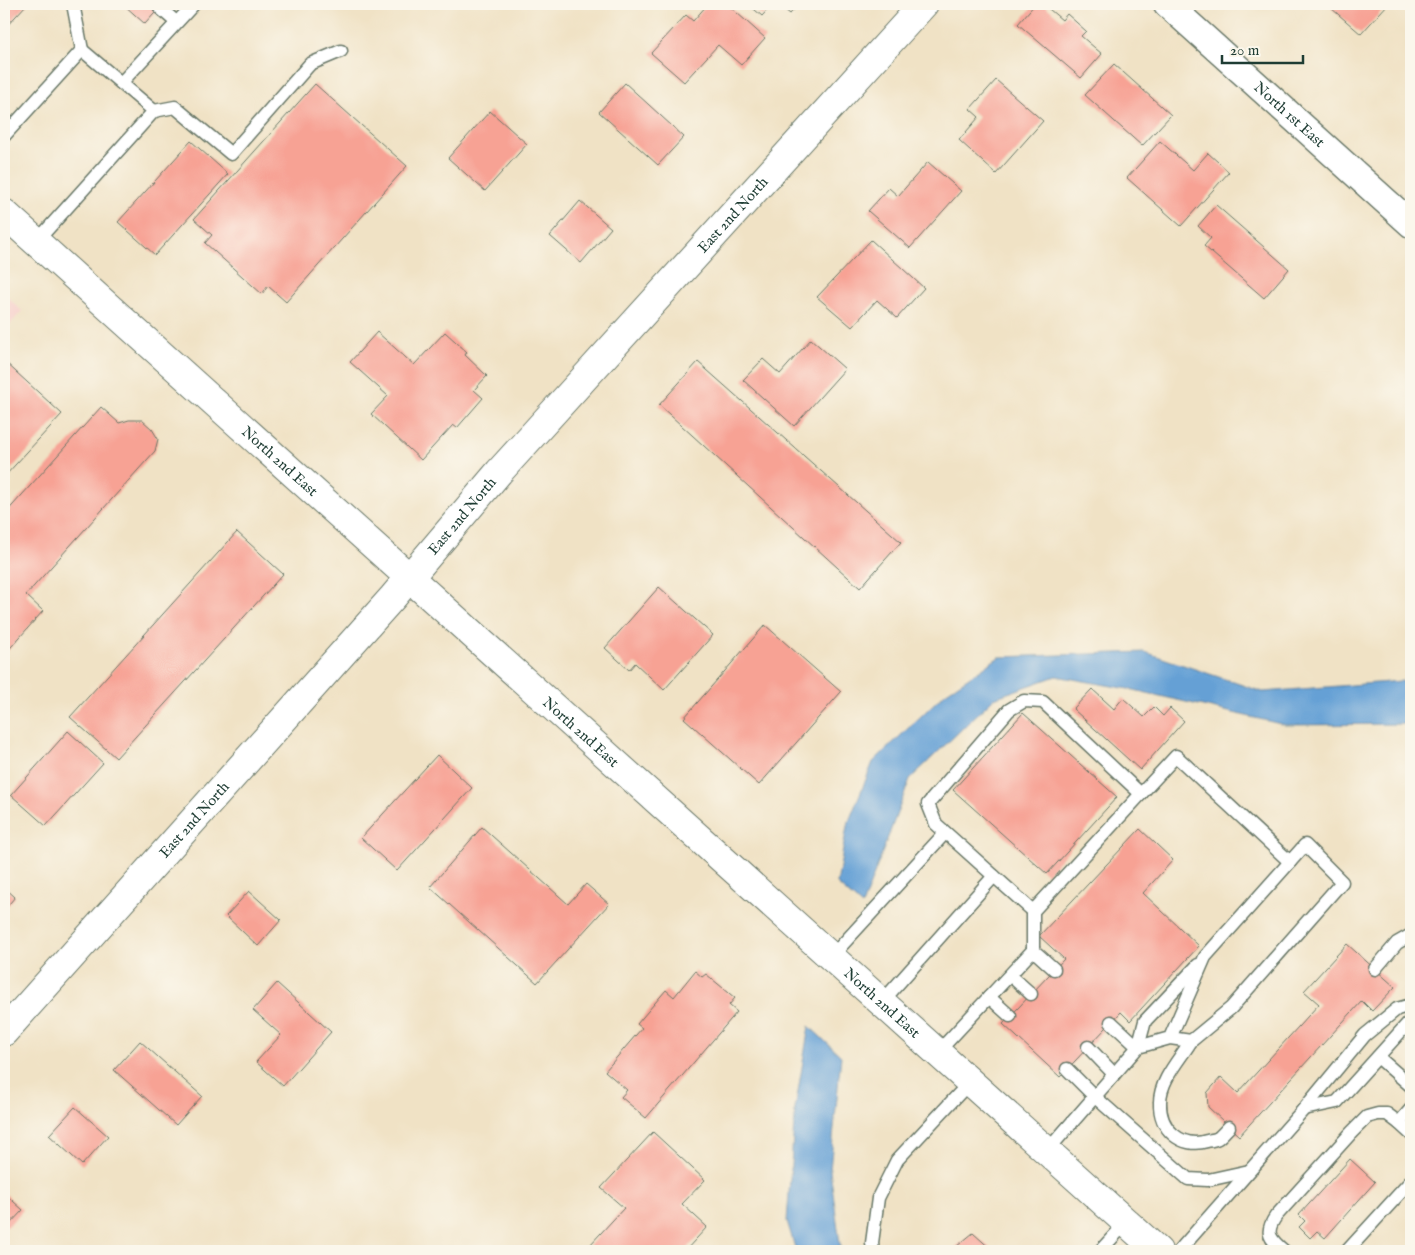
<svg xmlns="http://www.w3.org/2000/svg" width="1415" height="1255" font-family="'IM FELL English',serif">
	<rect width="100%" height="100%" fill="#fbf7ec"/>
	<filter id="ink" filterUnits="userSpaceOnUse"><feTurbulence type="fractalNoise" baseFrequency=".02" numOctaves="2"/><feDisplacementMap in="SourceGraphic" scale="10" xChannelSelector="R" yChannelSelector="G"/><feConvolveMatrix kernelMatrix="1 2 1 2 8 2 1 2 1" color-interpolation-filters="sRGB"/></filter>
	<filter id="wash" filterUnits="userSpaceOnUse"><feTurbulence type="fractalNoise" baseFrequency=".0096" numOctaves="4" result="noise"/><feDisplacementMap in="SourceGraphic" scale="20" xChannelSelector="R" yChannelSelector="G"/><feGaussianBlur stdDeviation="1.12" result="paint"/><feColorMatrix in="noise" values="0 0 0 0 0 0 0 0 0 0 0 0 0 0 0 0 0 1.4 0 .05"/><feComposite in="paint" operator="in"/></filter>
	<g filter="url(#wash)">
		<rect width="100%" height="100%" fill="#f0e2c5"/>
		<!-- built -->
		<path fill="#f7d0cb" d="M 4,294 L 22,311 L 4,331 Z"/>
		<!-- water -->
		<g fill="#65a0d5" stroke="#426e84">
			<path d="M 1145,652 L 1263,692 L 1401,681 L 1411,684 L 1411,724 L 1285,725 L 1134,690 L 1056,676 L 994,698 L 910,779 L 862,906 L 837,884 L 847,826 L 873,762 L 945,693 L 999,657 Z"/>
			<path d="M 809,1026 L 841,1056 L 830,1170 L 841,1251 L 796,1251 L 787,1221 L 795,1109 Z"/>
		</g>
		<g id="blocks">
			<!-- building -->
			<g fill="#f7a294">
				<path d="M 4,4 L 27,4 L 4,29 Z"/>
				<path d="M 123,4 L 163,4 L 145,24 Z"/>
				<path d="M 708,4 L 727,4 L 765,38 L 741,65 L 718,45 L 684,82 L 651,53 L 686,15 L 693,21 Z"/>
				<path d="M 748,4 L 773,4 L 762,16 Z"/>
				<path d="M 778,4 L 799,4 L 790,14 Z"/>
				<path d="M 1035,4 L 1043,4 L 1062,20 L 1067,14 L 1086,31 L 1081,36 L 1102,54 L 1081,78 L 1018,24 Z"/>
				<path d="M 1334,4 L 1388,4 L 1361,34 L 1331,8 Z"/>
				<path d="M 1114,64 L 1171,115 L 1142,146 L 1085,95 Z"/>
				<path d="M 996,80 L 1043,121 L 996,174 L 959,140 L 979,117 L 970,109 Z"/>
				<path d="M 625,83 L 684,137 L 658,165 L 599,112 Z"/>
				<path d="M 315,84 L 407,166 L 286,302 L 268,286 L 262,294 L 205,243 L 212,235 L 194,219 Z"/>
				<path d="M 490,111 L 527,144 L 485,191 L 448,158 Z"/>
				<path d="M 191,141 L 228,174 L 155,255 L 118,222 Z"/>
				<path d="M 1160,141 L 1193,170 L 1208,153 L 1229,172 L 1181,226 L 1127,178 Z"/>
				<path d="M 928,162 L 961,191 L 910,248 L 868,211 L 889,188 L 898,196 Z"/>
				<path d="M 580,201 L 611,228 L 581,263 L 550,236 Z"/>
				<path d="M 1216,205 L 1289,269 L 1264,298 L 1204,246 L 1211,238 L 1198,226 Z"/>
				<path d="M 871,240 L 924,288 L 897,318 L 877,300 L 852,327 L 817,297 Z"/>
				<path d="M 377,332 L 414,365 L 445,332 L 467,352 L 465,355 L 487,376 L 474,390 L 483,398 L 457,428 L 453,425 L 421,460 L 371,414 L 388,396 L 350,362 Z"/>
				<path d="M 811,339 L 845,369 L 794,426 L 743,380 L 763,359 L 780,374 Z"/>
				<path d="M 4,361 L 62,414 L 4,477 Z"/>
				<path d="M 698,362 L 901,542 L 860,588 L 659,405 Z"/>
				<path d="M 101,407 L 119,423 L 129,420 L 142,420 L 152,429 L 158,439 L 155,451 L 26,595 L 43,611 L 4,655 L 4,515 Z"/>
				<path d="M 237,532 L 283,574 L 116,758 L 70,717 Z"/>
				<path d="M 659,587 L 713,635 L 664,690 L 635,663 L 629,670 L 605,648 Z"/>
				<path d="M 765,625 L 841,692 L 759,785 L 684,718 Z"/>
				<path d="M 1092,689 L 1114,709 L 1123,698 L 1144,717 L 1154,707 L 1163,716 L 1170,708 L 1184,721 L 1140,770 L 1073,709 Z"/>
				<path d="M 1023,713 L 1117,797 L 1047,874 L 953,790 Z"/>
				<path d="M 68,731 L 103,763 L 46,826 L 11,795 Z"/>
				<path d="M 437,755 L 472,788 L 397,871 L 361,838 Z"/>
				<path d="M 482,827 L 568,904 L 586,884 L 609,904 L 537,983 L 430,887 Z"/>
				<path d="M 1140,829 L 1173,860 L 1143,893 L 1199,946 L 1130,1021 L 1121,1012 L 1060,1077 L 1003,1024 L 1064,959 L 1039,936 Z"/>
				<path d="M 4,887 L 15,897 L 4,910 Z"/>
				<path d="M 249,891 L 281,920 L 258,946 L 226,916 Z"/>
				<path d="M 1347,944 L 1395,987 L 1372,1011 L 1362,1001 L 1239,1136 L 1208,1107 L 1207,1093 L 1221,1077 L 1238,1093 L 1319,1004 L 1304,991 Z"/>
				<path d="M 695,971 L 702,977 L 706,974 L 735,998 L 729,1005 L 737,1012 L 646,1118 L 621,1097 L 627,1090 L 605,1071 L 642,1028 L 637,1024 L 666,990 L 674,997 Z"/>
				<path d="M 277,983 L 331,1032 L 283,1086 L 256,1062 L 281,1035 L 253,1010 Z"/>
				<path d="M 140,1041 L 202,1096 L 176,1125 L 114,1070 Z"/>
				<path d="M 75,1107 L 108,1136 L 82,1165 L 49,1135 Z"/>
				<path d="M 653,1132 L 705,1180 L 682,1204 L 707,1227 L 685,1251 L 595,1251 L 589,1246 L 624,1208 L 601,1188 Z"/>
				<path d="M 1350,1159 L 1375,1182 L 1325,1238 L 1317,1231 L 1310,1238 L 1299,1227 L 1305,1221 L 1299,1215 Z"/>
				<path d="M 4,1193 L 23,1210 L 7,1227 L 4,1224 Z"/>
				<path d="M 973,1233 L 993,1251 L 951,1251 Z"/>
			</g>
		</g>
	</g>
	<g filter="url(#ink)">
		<use href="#blocks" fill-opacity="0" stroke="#687767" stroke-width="1"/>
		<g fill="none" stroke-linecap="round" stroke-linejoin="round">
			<!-- service casing -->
			<g stroke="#687767" stroke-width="15">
				<g id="service">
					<path d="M 73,4 L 82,50"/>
					<path d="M 160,8 L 176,22"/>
					<path d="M 121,83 L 194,4"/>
					<path d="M 154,111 L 175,107 L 231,154 L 310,64 L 341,51"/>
					<path d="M 4,136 L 82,50 L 154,111 L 36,242"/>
					<path d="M 1033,911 L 936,824 L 928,804 L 1009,710 L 1024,701 L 1043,702 L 1141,794"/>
					<path d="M 1033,950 L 1054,969"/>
					<path d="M 831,957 L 945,833"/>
					<path d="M 1375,969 L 1397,943 L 1411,935"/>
					<path d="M 1010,975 L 1031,994"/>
					<path d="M 989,997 L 1010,1016"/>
					<path d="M 881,1003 L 994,876"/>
					<path d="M 1111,1022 L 1138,1047 L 1145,1021 L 1198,965"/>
					<path d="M 1191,1041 C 1180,1059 1160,1080 1160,1102 C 1159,1129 1181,1149 1207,1141 C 1211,1140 1215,1140 1218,1138 C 1222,1135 1226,1130 1229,1127"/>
					<path d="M 1088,1047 L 1114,1074"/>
					<path d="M 937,1053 L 1033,950 L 1033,911 L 1176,756 L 1290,862"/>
					<path d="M 1378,1057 L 1411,1086"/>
					<path d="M 1067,1069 L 1094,1096 L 1188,1179 L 1208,1180 L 1249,1171"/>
					<path d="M 1304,1109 L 1365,1035 L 1397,1009 L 1411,1005"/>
					<path d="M 1411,1109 L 1399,1123 L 1411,1134"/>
					<path d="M 1047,1151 L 1138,1047 L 1170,1038 L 1191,1041 L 1231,1008 L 1342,882 L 1305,845 L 1205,957 L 1170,1038"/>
					<path d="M 873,1251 L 872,1243 L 878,1198 L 897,1160 L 970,1082"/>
					<path d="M 1100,1251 L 1126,1223"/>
					<path d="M 1179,1251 L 1304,1109 L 1337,1102 L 1411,1020"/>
					<path d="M 1284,1251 C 1270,1239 1264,1233 1276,1216 L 1352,1132 L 1367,1117 L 1378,1114 L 1387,1114 L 1399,1123"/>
					<path d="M 1347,1251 L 1411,1181"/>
				</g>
			</g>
			<!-- minor casing -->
			<g stroke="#687767" stroke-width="29">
				<g id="minor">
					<path id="s1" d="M 1167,4 L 1411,224"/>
				</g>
			</g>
			<!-- tertiary casing -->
			<g stroke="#687767" stroke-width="30">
				<g id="tertiary">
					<path id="s2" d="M 4,1032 L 393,597 L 499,472 L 924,4"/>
				</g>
			</g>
			<!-- primary casing -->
			<g stroke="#687767" stroke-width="30">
				<g id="primary">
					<path id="s3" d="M 4,213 L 1158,1251"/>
				</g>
			</g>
			<!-- service -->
			<use href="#service" stroke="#fff" stroke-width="12"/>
			<!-- minor -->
			<use href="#minor" stroke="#fff" stroke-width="26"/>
			<!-- tertiary -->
			<use href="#tertiary" stroke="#fff" stroke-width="28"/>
			<!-- primary -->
			<use href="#primary" stroke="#fff" stroke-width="28"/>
		</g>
	</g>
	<g text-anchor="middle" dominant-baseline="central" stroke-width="4" stroke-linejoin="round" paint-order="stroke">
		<!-- street labels -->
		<g font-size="15" fill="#1f3d34" stroke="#fbf7ec">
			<text stroke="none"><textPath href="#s1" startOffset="165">North 1st East</textPath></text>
			<text stroke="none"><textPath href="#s2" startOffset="1095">East 2nd North</textPath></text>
			<text stroke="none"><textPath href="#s3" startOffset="371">North 2nd East</textPath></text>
			<text stroke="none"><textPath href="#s2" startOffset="690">East 2nd North</textPath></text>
			<text stroke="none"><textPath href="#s3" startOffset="776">North 2nd East</textPath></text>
			<text stroke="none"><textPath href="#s2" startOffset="285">East 2nd North</textPath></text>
			<text stroke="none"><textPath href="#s3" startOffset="1181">North 2nd East</textPath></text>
		</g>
	</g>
	<!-- margin -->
	<rect width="1415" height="1255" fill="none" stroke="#fbf7ec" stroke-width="20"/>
	<!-- scale -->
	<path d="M1222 55v8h81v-8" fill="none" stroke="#1f3d34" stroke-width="2.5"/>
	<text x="1230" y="55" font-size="15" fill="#1f3d34" stroke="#fbf7ec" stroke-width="4" paint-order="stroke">20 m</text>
</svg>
